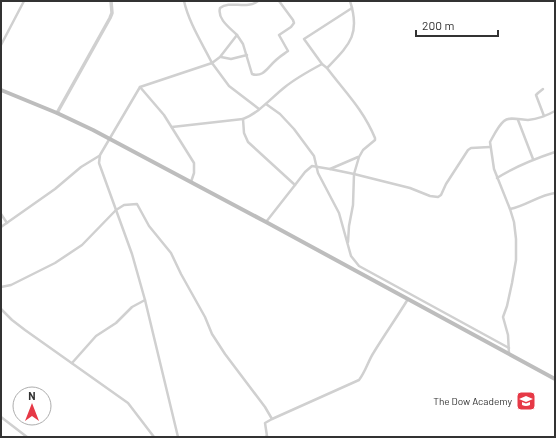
<svg xmlns="http://www.w3.org/2000/svg" width="556" height="438" font-family="Barlow,sans-serif">
	<rect width="100%" height="100%" fill="#fff"/>
	<g fill="none" stroke-linecap="round" stroke-linejoin="round">
		<!-- minor -->
		<g stroke="#d0d0d0" stroke-width="2.5">
			<path d="M 184,1 C 189,23 202,43 212,63 L 220,57 L 237,35 C 230,28 217,19 220,8 C 230,0 247,10 258,1"/>
			<path d="M 237,35 L 243,44 L 252,74 C 263,78 268,67 275,61 C 279,57 284,54 288,51 L 279,35 L 291,27 L 294,23 L 293,20 L 279,1"/>
			<path d="M 1,45 L 24,1"/>
			<path d="M 221,57 L 231,59 L 247,55"/>
			<path d="M 322,64 L 304,39 L 352,8"/>
			<path d="M 327,68 C 345,92 363,109 375,138 L 375,140 L 363,150 L 359,157 L 354,174 L 353,205 L 349,226 L 348,242"/>
			<path d="M 140,87 L 164,115 L 194,163 L 194,173 L 191,182"/>
			<path d="M 543,89 L 538,93 L 536,95 L 544,116"/>
			<path d="M 266,104 L 280,114 L 294,129 L 314,156 L 318,173 L 339,213 L 351,256 L 359,266 L 509,348"/>
			<path d="M 518,120 L 533,159"/>
			<path d="M 172,127 L 243,119"/>
			<path d="M 330,169 L 354,174 L 410,188 L 430,196 L 438,197 L 441,195 L 446,184 L 468,150 L 471,148 L 490,147"/>
			<path d="M 497,178 C 516,166 534,159 555,152"/>
			<path d="M 295,185 L 305,172 L 312,166 L 330,169 L 358,157"/>
			<path d="M 510,209 C 526,206 539,195 555,193"/>
			<path d="M 1,214 L 7,223"/>
			<path d="M 266,222 L 295,185 L 248,142 L 244,133 L 243,119 C 259,113 271,98 285,87 C 296,78 309,71 322,64 L 327,68 C 349,45 361,35 350,1"/>
			<path d="M 1,227 L 55,189 L 81,167 L 99,156"/>
			<path d="M 1,287 L 11,285 L 55,263 L 82,245 L 116,210 L 124,205 L 137,204 L 149,226 L 171,253 L 181,274 L 205,317 L 212,334 L 225,354 L 265,407 L 272,419 L 265,423 L 267,436 L 265,437"/>
			<path d="M 1,309 L 12,320 L 25,330 L 128,403 L 154,437"/>
			<path d="M 509,354 L 508,335 L 503,317 L 507,306 L 512,283 L 516,260 L 516,239 L 514,222 L 510,209 L 494,169 L 490,142 C 494,135 498,126 504,121 C 509,116 521,120 528,120 C 537,119 548,115 555,111"/>
			<path d="M 72,363 L 96,336 L 116,323 L 132,307 L 145,300"/>
			<path d="M 1,417 L 27,437"/>
			<path d="M 272,419 L 359,380 C 366,371 368,361 374,352 C 385,334 397,317 408,299"/>
			<path d="M 178,437 L 145,300 L 132,254 L 99,163 L 100,155 L 140,87 L 212,63 L 229,86 L 259,109"/>
		</g>
		<!-- tertiary -->
		<path stroke="#d0d0d0" stroke-width="3.5" d="M 57,113 L 110,18 L 112,13 L 111,1"/>
		<!-- secondary -->
		<path stroke="#bdbdbd" stroke-width="4" d="M 1,90 L 57,113 L 93,130 L 266,222 L 555,379"/>
	</g>
	<!-- icons -->
	<defs>
		<g id="school-square" transform="scale(1)"><rect x="-9" y="-9" width="18" height="18" rx="4" fill="#e63946" stroke="#fff"/><path d="M0-5L7-2L0 1L-7-2ZM-4 1L0 2.5L4 1V4Q0 6-4 4Z" fill="#fff"/></g>
	</defs>
	<g fill-rule="evenodd">
		<use href="#school-square" x="526" y="401"/>
	</g>
	<g text-anchor="middle" dominant-baseline="central" stroke-width="4" stroke-linejoin="round" paint-order="stroke">
		<!-- poi labels -->
		<g font-size="10" fill="#333" stroke="#fff" text-anchor="end">
			<text x="512" y="401">The Dow Academy</text>
		</g>
	</g>
	<!-- border -->
	<rect width="556" height="438" fill="none" stroke="#333333" stroke-width="4"/>
	<!-- north arrow -->
	<g transform="translate(32 406)"><circle r="19" fill="#ffffff" stroke="#adadad"/>
	<path d="M0-3L7 15L0 10L-7 15Z" fill="#e63946"/>
	<text y="-6" font-size="11" font-weight="bold" text-anchor="middle" fill="#333333">N</text>
	</g>
	<!-- scale -->
	<path d="M416 30v6h82v-6" fill="none" stroke="#333333" stroke-width="2"/>
	<text x="422" y="30" font-size="12" fill="#333333" stroke="#ffffff" stroke-width="3" paint-order="stroke">200 m</text>
</svg>
